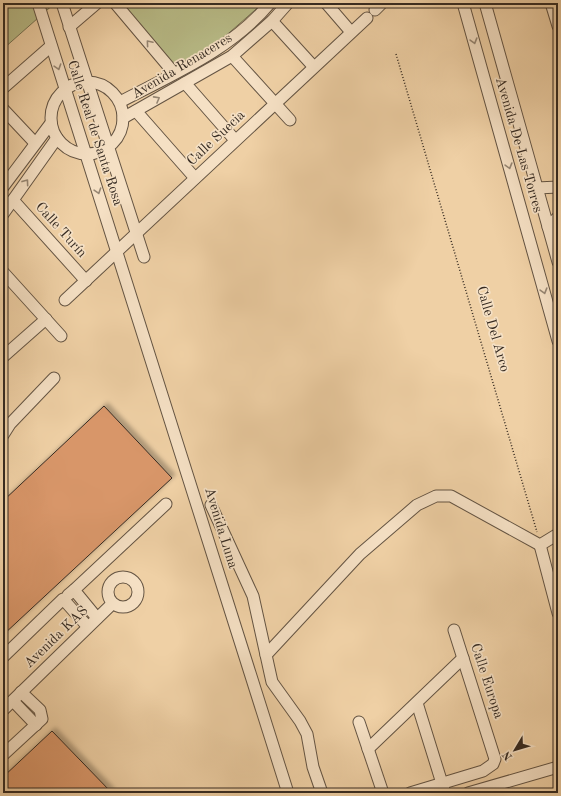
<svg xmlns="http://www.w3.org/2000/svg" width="561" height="796" font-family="'Old Standard TT',serif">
	<defs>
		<filter id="shadow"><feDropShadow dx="3.5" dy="-3.5" stdDeviation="2" flood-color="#0004"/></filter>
	</defs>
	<rect width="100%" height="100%" fill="#efd0a5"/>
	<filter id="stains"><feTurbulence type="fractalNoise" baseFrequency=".005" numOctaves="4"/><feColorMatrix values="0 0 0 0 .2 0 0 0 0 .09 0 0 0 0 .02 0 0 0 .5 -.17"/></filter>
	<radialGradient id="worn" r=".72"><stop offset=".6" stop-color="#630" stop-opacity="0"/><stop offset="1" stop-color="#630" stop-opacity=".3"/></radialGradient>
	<!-- green -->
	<g fill="#b8bb87" stroke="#777354">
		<path d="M 3,3 L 55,3 L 3,49 Z"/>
		<path d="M 117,3 L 263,3 L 213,47 L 176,66 L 169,64 Z"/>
	</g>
	<!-- building -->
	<g fill="#d89669" stroke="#362b22" filter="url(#shadow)">
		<path d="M 104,406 L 172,478 L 3,635 L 3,501 Z"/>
		<path d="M 52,731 L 112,793 L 3,793 L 3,777 Z"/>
	</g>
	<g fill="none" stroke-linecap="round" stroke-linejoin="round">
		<!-- minor casing -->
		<g stroke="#645443" stroke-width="13">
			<g id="minor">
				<path d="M 38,3 L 288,793"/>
				<path d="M 62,3 L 144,257"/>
				<path d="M 115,3 L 174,73"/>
				<path d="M 326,3 L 351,32"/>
				<path d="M 463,3 L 558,341"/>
				<path d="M 485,3 L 558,262"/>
				<path d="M 551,3 L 558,26"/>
				<path d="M 375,10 L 382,3"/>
				<path d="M 272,21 L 313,66"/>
				<path d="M 69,27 L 97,3"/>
				<path d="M 232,56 L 290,120"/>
				<circle cx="87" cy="118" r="36"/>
				<path d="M 185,83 L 235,140"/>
				<path d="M 3,88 L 51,46"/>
				<path d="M 120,102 C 173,74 231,50 270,3"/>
				<path d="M 3,109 L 35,143"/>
				<path d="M 136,111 L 195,178"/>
				<path d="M 123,118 L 232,56 L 272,21 L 288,3"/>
				<path d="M 3,187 L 51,123"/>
				<path d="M 537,188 L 558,187"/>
				<path d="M 13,200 L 86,281"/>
				<path d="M 3,214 L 57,138"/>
				<path d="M 548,227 L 558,217"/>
				<path d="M 3,272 L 61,336"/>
				<path d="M 65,300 L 367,18"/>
				<path d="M 3,357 L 46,319"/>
				<path d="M 3,435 L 10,424 L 54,378"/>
				<path d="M 211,505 L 253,596 L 272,682 L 300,721 L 307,734 L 313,767 L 322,793"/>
				<path d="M 540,545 L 558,613"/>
				<circle cx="123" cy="592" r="15"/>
				<path d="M 74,590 L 166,504"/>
				<path d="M 68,595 L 74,590 L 97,618"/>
				<path d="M 266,655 L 360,554 L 417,505 L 436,496 L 451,496 L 540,545 L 558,534"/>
				<path d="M 3,657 L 63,599 L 88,627"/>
				<path d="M 13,701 L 36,725"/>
				<path d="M 417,703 L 445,793"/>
				<path d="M 3,710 L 112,604"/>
				<path d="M 359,722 L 383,793"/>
				<path d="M 368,749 L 463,658"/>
				<path d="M 3,755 L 42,719 L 40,710 L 21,692"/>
				<path d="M 410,793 L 483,771 L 493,764 L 495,759 L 454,630"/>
				<path d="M 468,793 L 558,767"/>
			</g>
		</g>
		<!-- path -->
		<path stroke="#362b22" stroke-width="1.5" stroke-dasharray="1 2" stroke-linecap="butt" d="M 396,54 L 537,532"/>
		<!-- minor -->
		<use href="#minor" stroke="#f5e0c4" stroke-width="11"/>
	</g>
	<!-- one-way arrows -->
	<defs><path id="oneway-chevron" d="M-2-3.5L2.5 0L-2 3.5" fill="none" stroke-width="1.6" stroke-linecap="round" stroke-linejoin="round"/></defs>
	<g stroke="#968673">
		<use href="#oneway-chevron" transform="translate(474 41) rotate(74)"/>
		<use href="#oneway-chevron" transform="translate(149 43) rotate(-130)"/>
		<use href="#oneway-chevron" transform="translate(58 67) rotate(72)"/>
		<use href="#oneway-chevron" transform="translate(157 99) rotate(-29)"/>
		<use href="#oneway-chevron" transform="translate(509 166) rotate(74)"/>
		<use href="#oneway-chevron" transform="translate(26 182) rotate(-54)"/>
		<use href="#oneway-chevron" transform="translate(98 191) rotate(72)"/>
		<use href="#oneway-chevron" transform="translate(544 291) rotate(74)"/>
	</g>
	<g text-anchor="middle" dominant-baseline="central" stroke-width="3.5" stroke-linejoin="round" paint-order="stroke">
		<!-- street labels -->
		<g font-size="14" fill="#362b22" stroke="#f5e0c4">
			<text transform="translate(182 66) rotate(-31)">Avenida Renaceres</text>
			<text transform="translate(95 133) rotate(72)">Calle Real de Santa Rosa</text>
			<text transform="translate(216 138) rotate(-43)">Calle Suecia</text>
			<text transform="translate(519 145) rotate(74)">Avenida De Las Torres</text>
			<text transform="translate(61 230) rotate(48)">Calle Turín</text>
			<text transform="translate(493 329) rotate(74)">Calle Del Arco</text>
			<text transform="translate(221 528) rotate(73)">Avenida Luna</text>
			<text transform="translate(56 637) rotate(-44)">Avenida KAS</text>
			<text transform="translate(487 681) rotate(72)">Calle Europa</text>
		</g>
	</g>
	<!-- margin -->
	<rect width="561" height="796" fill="none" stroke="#efd0a5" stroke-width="16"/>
	<rect x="4" y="4" width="553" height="788" fill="none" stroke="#362b22" stroke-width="2"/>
	<rect x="8" y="8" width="545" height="780" fill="none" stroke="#362b22"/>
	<!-- north arrow -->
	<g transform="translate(515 750) rotate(232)" stroke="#f5e0c4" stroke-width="3" paint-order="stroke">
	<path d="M0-3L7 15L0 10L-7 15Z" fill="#362b22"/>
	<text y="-6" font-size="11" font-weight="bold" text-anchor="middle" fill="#362b22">N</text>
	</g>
	<rect width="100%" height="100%" filter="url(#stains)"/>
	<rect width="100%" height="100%" fill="url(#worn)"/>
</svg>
